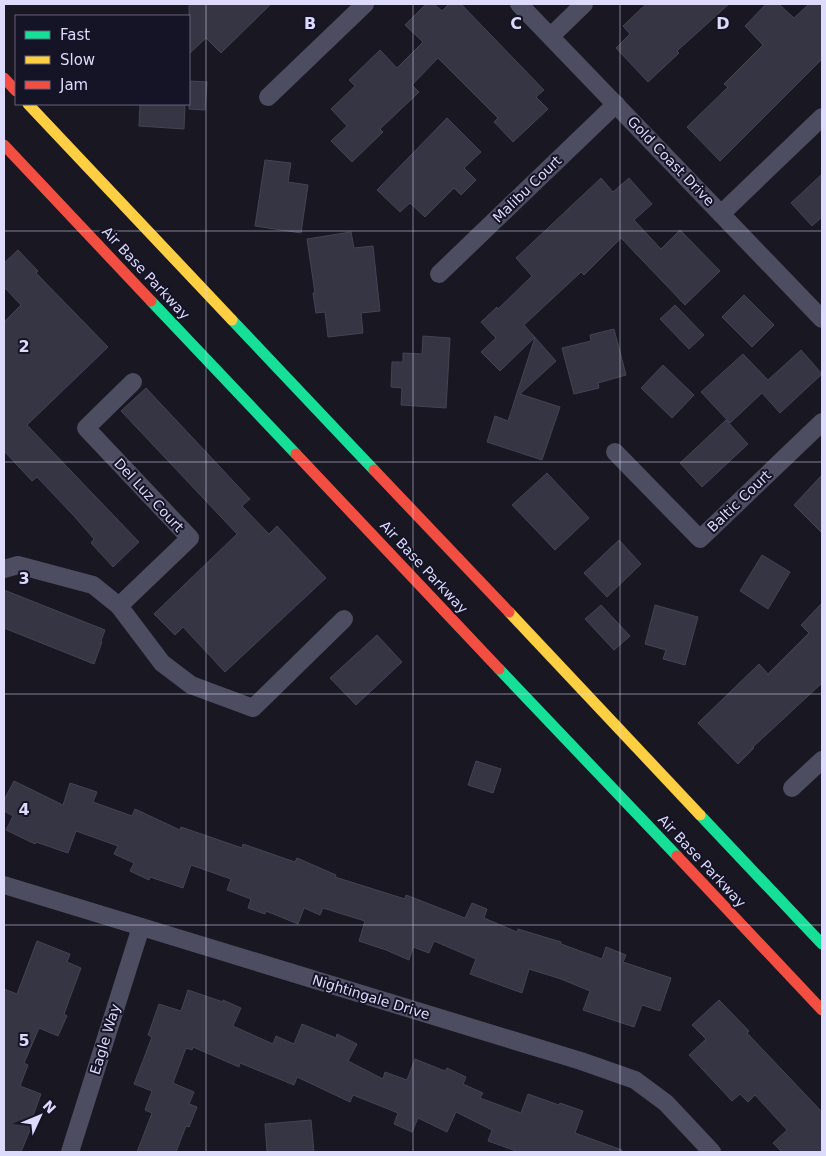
<svg xmlns="http://www.w3.org/2000/svg" width="826" height="1156" font-family="'DejaVu Sans',sans-serif">
	<rect width="100%" height="100%" fill="#181722"/>
	<!-- building -->
	<g fill="#363543" stroke="#454354">
		<path d="M 189,4 L 271,4 L 221,53 L 206,38 L 189,54 Z"/>
		<path d="M 426,4 L 434,4 L 442,11 L 449,4 L 461,4 L 544,90 L 536,97 L 548,109 L 513,142 L 494,122 L 498,118 L 438,58 L 412,85 L 419,92 L 380,129 L 383,132 L 352,162 L 331,141 L 347,126 L 331,109 L 355,86 L 349,80 L 380,50 L 397,68 L 423,42 L 405,25 Z"/>
		<path d="M 646,4 L 729,4 L 677,51 L 679,53 L 648,82 L 616,48 L 630,34 L 623,26 Z"/>
		<path d="M 766,4 L 779,4 L 794,18 L 809,4 L 822,4 L 822,59 L 720,161 L 687,127 L 728,87 L 724,84 L 763,45 L 745,26 Z"/>
		<path d="M 189,81 L 207,82 L 205,110 L 189,109 Z"/>
		<path d="M 140,104 L 185,104 L 184,129 L 139,126 Z"/>
		<path d="M 447,118 L 481,152 L 464,168 L 476,180 L 461,195 L 454,188 L 425,217 L 410,203 L 400,212 L 377,190 Z"/>
		<path d="M 265,160 L 291,163 L 288,182 L 308,185 L 301,233 L 255,226 Z"/>
		<path d="M 822,174 L 822,217 L 812,226 L 791,203 Z"/>
		<path d="M 601,178 L 613,192 L 629,178 L 652,204 L 634,220 L 661,249 L 680,230 L 720,271 L 685,305 L 621,238 L 584,275 L 581,272 L 524,325 L 556,361 L 520,394 L 560,407 L 542,460 L 487,442 L 495,416 L 508,421 L 535,337 L 500,371 L 481,352 L 496,338 L 481,322 L 497,307 L 498,309 L 532,276 L 516,258 Z"/>
		<path d="M 351,232 L 354,248 L 373,246 L 380,311 L 361,313 L 363,333 L 328,337 L 325,312 L 316,313 L 313,293 L 315,293 L 307,239 Z"/>
		<path d="M 18,250 L 38,271 L 36,273 L 108,347 L 27,425 L 139,542 L 113,567 L 91,543 L 94,539 L 74,516 L 37,477 L 32,481 L 4,451 L 4,322 L 21,305 L 4,287 L 4,263 Z"/>
		<path d="M 744,295 L 774,325 L 752,347 L 722,317 Z"/>
		<path d="M 675,305 L 704,335 L 689,349 L 660,319 Z"/>
		<path d="M 614,329 L 626,375 L 598,383 L 599,388 L 574,394 L 562,348 L 591,341 L 590,335 Z"/>
		<path d="M 423,336 L 450,338 L 446,408 L 401,405 L 402,388 L 391,387 L 392,362 L 403,362 L 403,353 L 422,354 Z"/>
		<path d="M 801,350 L 822,374 L 780,413 L 762,393 L 730,423 L 701,392 L 743,354 L 768,380 Z"/>
		<path d="M 663,365 L 694,395 L 672,418 L 641,388 Z"/>
		<path d="M 146,388 L 250,499 L 242,506 L 269,534 L 277,526 L 326,578 L 225,672 L 183,627 L 175,635 L 154,614 L 237,534 L 121,411 Z"/>
		<path d="M 726,420 L 748,444 L 702,487 L 680,463 Z"/>
		<path d="M 547,473 L 589,518 L 555,550 L 512,505 Z"/>
		<path d="M 822,475 L 822,533 L 794,505 Z"/>
		<path d="M 619,540 L 641,564 L 607,597 L 584,573 Z"/>
		<path d="M 762,555 L 790,572 L 768,609 L 740,591 Z"/>
		<path d="M 4,590 L 105,630 L 101,641 L 102,642 L 94,664 L 4,628 Z"/>
		<path d="M 822,603 L 822,683 L 753,747 L 754,748 L 738,764 L 698,723 L 759,664 L 768,674 L 809,633 L 801,625 Z"/>
		<path d="M 601,605 L 630,636 L 614,650 L 585,619 Z"/>
		<path d="M 655,605 L 698,617 L 685,665 L 663,659 L 666,650 L 645,644 Z"/>
		<path d="M 377,635 L 402,662 L 356,705 L 330,678 Z"/>
		<path d="M 476,761 L 501,769 L 493,793 L 468,785 Z"/>
		<path d="M 14,781 L 63,805 L 70,783 L 97,792 L 93,802 L 132,816 L 135,809 L 180,830 L 181,827 L 242,848 L 243,844 L 295,862 L 297,858 L 336,875 L 335,877 L 405,899 L 406,895 L 465,918 L 472,903 L 487,909 L 484,918 L 517,932 L 518,929 L 561,942 L 561,944 L 602,959 L 606,947 L 626,955 L 623,962 L 671,978 L 660,1011 L 642,1005 L 634,1027 L 583,1010 L 590,991 L 561,979 L 529,969 L 522,993 L 470,974 L 476,959 L 434,941 L 429,953 L 413,947 L 409,960 L 386,950 L 359,941 L 365,921 L 323,908 L 320,915 L 304,908 L 298,924 L 266,911 L 265,914 L 248,908 L 251,899 L 227,890 L 231,879 L 191,865 L 183,888 L 150,877 L 149,880 L 130,871 L 134,863 L 114,854 L 118,846 L 76,831 L 68,853 L 36,842 L 35,844 L 6,830 L 13,816 L 4,811 L 4,800 Z"/>
		<path d="M 37,941 L 70,954 L 67,962 L 81,968 L 64,1014 L 67,1016 L 58,1036 L 39,1028 L 24,1063 L 28,1065 L 20,1086 L 41,1094 L 30,1124 L 32,1125 L 21,1152 L 4,1152 L 4,989 L 17,994 Z"/>
		<path d="M 188,990 L 223,1002 L 223,1000 L 241,1008 L 233,1026 L 273,1044 L 276,1036 L 294,1044 L 302,1024 L 336,1038 L 337,1034 L 357,1044 L 348,1061 L 383,1079 L 385,1072 L 407,1080 L 415,1059 L 445,1071 L 447,1068 L 466,1077 L 463,1084 L 483,1093 L 480,1098 L 521,1113 L 528,1094 L 559,1105 L 560,1103 L 583,1111 L 575,1133 L 622,1150 L 622,1152 L 519,1152 L 488,1141 L 492,1130 L 456,1112 L 447,1132 L 418,1118 L 412,1132 L 394,1124 L 398,1113 L 353,1095 L 350,1102 L 297,1077 L 294,1085 L 240,1063 L 239,1067 L 193,1047 L 192,1050 L 186,1048 L 173,1083 L 194,1092 L 189,1104 L 197,1107 L 189,1127 L 186,1126 L 176,1152 L 137,1152 L 152,1113 L 145,1110 L 152,1091 L 134,1084 L 152,1037 L 148,1035 L 159,1004 L 181,1011 Z"/>
		<path d="M 719,1000 L 749,1031 L 747,1033 L 822,1112 L 822,1152 L 782,1152 L 773,1143 L 787,1130 L 755,1095 L 748,1102 L 740,1094 L 732,1101 L 689,1055 L 706,1039 L 692,1025 Z"/>
		<path d="M 311,1120 L 314,1152 L 267,1152 L 265,1124 Z"/>
	</g>
	<g fill="none" stroke-linecap="round" stroke-linejoin="round">
		<!-- street -->
		<g stroke="#4d4d61" stroke-width="18">
			<path d="M 519,4 L 822,319"/>
			<path d="M 551,36 L 584,4"/>
			<path d="M 268,97 L 365,4"/>
			<path d="M 721,214 L 822,117"/>
			<path d="M 439,274 L 616,104"/>
			<path d="M 615,452 L 700,539 L 822,422"/>
			<path d="M 4,569 L 18,565 L 93,585 L 119,606 L 162,663 L 191,685 L 253,708 L 344,619"/>
			<path d="M 119,606 L 190,538 L 86,428 L 133,382"/>
			<path d="M 792,788 L 822,760"/>
			<path d="M 4,885 L 581,1061 L 635,1080 L 666,1103 L 712,1152"/>
			<path d="M 70,1152 L 141,927"/>
		</g>
		<!-- fast -->
		<g stroke="#16e098" stroke-width="11">
			<path d="M 151,301 L 296,454"/>
			<path d="M 232,320 L 374,470"/>
			<path d="M 499,669 L 677,856"/>
			<path d="M 700,815 L 822,944"/>
		</g>
		<!-- slow -->
		<g stroke="#ffcf43" stroke-width="11">
			<path d="M 28,104 L 232,320"/>
			<path d="M 509,612 L 700,815"/>
		</g>
		<!-- jam -->
		<g stroke="#f24e42" stroke-width="11">
			<path d="M 4,78 L 16,91"/>
			<path d="M 4,145 L 151,301"/>
			<path d="M 296,454 L 499,669"/>
			<path d="M 374,470 L 509,612"/>
			<path d="M 677,856 L 822,1010"/>
		</g>
	</g>
	<!-- grid -->
	<path fill="none" stroke="#dddbfb" stroke-width="1" stroke-opacity="0.55" d="M 206,4 L 206,1152M 413,4 L 413,1152M 620,4 L 620,1152M 4,231 L 822,231M 4,462 L 822,462M 4,694 L 822,694M 4,925 L 822,925"/>
	<g text-anchor="middle" dominant-baseline="central" stroke-width="4" stroke-linejoin="round" paint-order="stroke">
		<!-- street labels -->
		<g font-size="14" fill="#dddbfb" stroke="#151326">
			<text transform="translate(671 161) rotate(46)">Gold Coast Drive</text>
			<text transform="translate(527 189) rotate(-44)">Malibu Court</text>
			<text transform="translate(146 273) rotate(47)">Air Base Parkway</text>
			<text transform="translate(149 495) rotate(47)">Del Luz Court</text>
			<text transform="translate(739 501) rotate(-44)">Baltic Court</text>
			<text transform="translate(424 567) rotate(47)">Air Base Parkway</text>
			<text transform="translate(702 861) rotate(47)">Air Base Parkway</text>
			<text transform="translate(371 997) rotate(17)">Nightingale Drive</text>
			<text transform="translate(105 1039) rotate(-73)">Eagle Way</text>
		</g>
	</g>
	<g font-size="16" text-anchor="middle" font-weight="bold" fill="#dddbfb" stroke="#151326" stroke-width="4" stroke-linejoin="round" paint-order="stroke">
		<text x="310" y="29">B</text>
		<text x="516" y="29">C</text>
		<text x="723" y="29">D</text>
		<text x="24" y="352">2</text>
		<text x="24" y="584">3</text>
		<text x="24" y="815">4</text>
		<text x="24" y="1046">5</text>
	</g>
	<!-- border -->
	<rect width="826" height="1156" fill="none" stroke="#dddbfb" stroke-width="10"/>
	<!-- legend -->
	<rect x="15" y="15" width="175" height="90" fill="#151326" stroke="#65637b"/>
	<rect x="25" y="31" width="25" height="8" fill="#16e098" stroke="#65637b"/>
	<text x="60" y="40" font-size="15" fill="#dddbfb">Fast</text>
	<rect x="25" y="56" width="25" height="8" fill="#ffcf43" stroke="#65637b"/>
	<text x="60" y="65" font-size="15" fill="#dddbfb">Slow</text>
	<rect x="25" y="81" width="25" height="8" fill="#f24e42" stroke="#65637b"/>
	<text x="60" y="90" font-size="15" fill="#dddbfb">Jam</text>
	<!-- north arrow -->
	<g transform="translate(40 1116) rotate(46)" stroke="#151326" stroke-width="4" paint-order="stroke">
	<path d="M0-4L9 19L0 12L-9 19Z" fill="#dddbfb"/>
	<text y="-8" font-size="14" font-weight="bold" text-anchor="middle" fill="#dddbfb">N</text>
	</g>
</svg>
